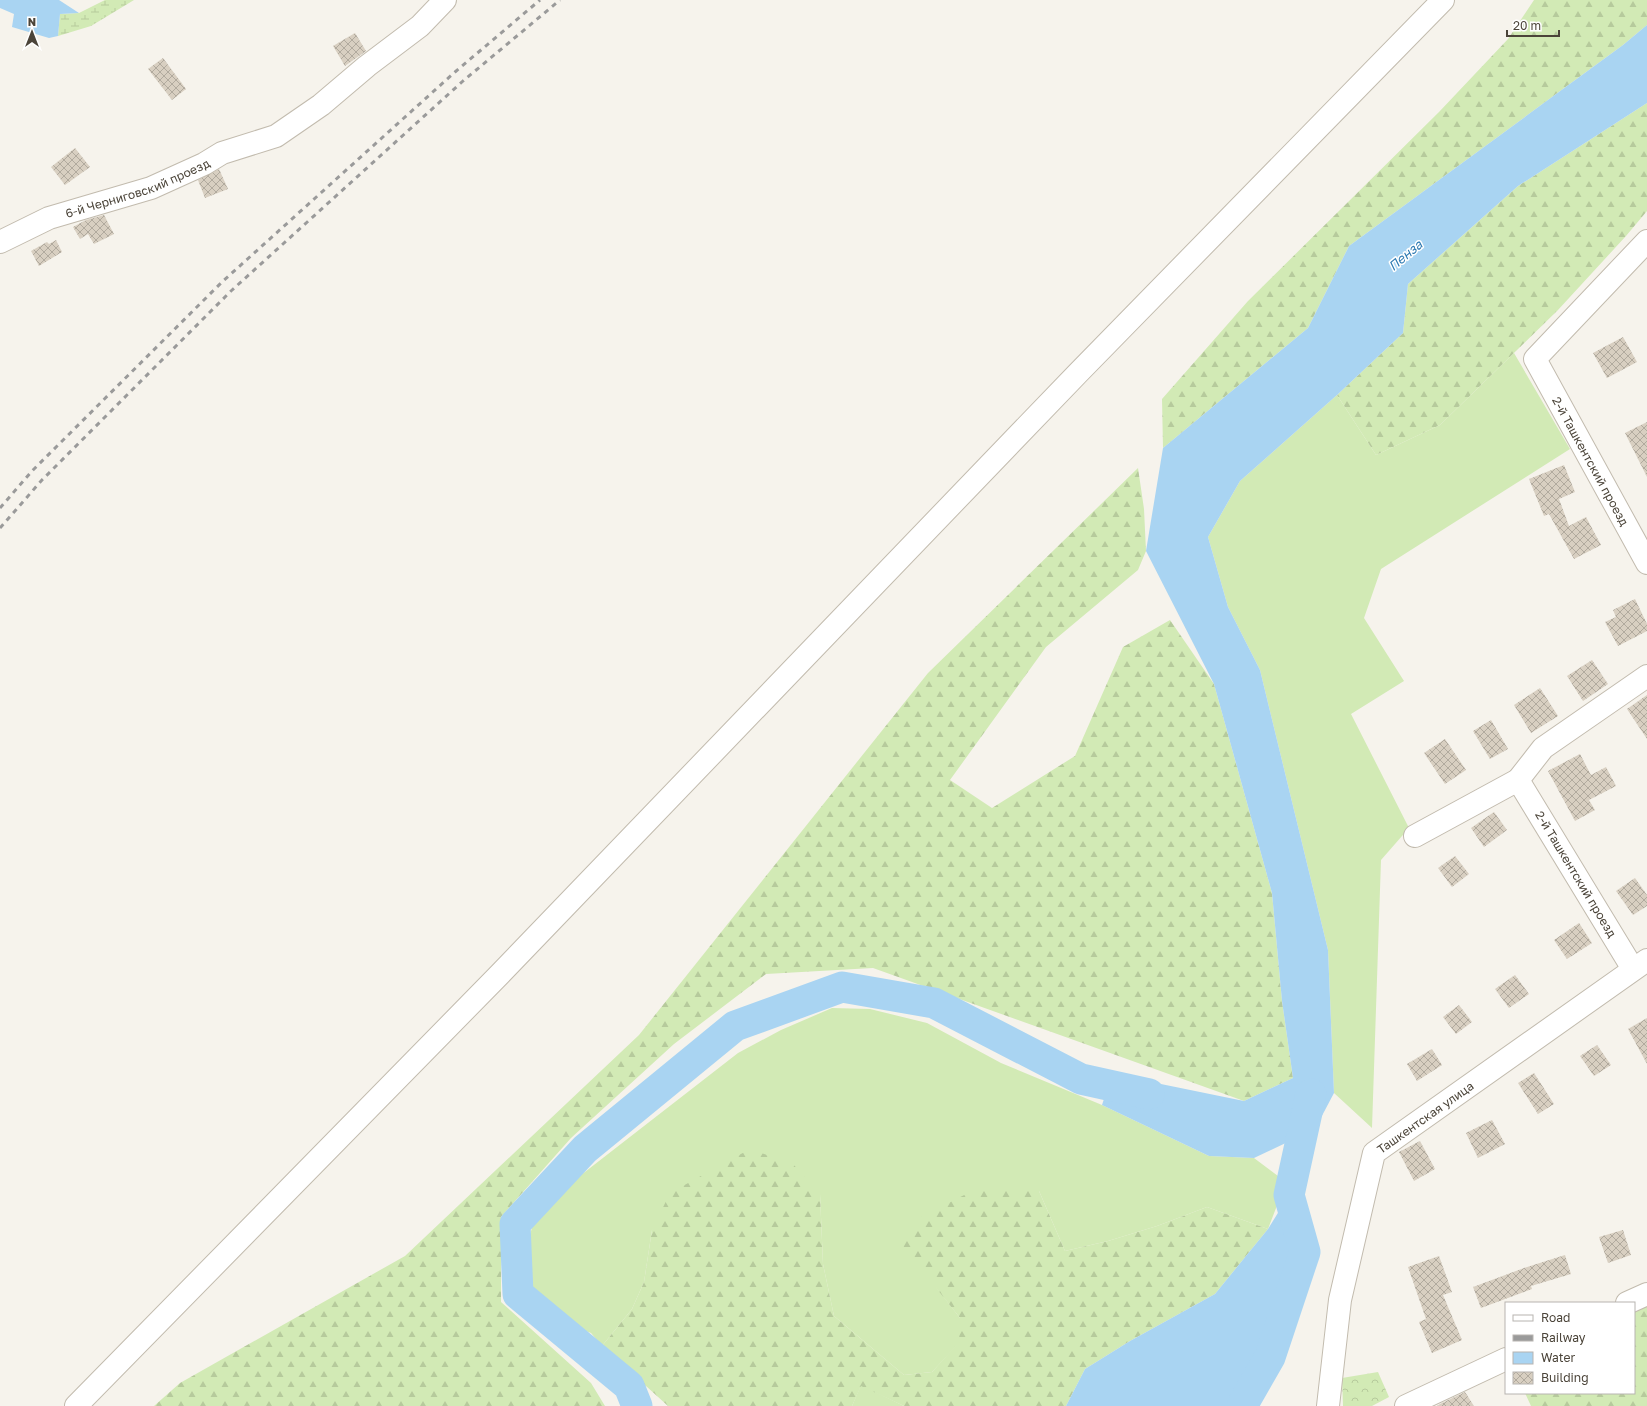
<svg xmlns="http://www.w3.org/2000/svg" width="1647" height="1406" font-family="'Golos Text',sans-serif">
	<defs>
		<pattern id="forest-firs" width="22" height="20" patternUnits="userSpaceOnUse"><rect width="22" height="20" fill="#d2eab5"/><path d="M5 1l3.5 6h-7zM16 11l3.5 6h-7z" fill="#b6ca9c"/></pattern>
		<pattern id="wetland-marsh" width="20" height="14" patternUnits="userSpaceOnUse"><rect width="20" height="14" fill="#d2eab5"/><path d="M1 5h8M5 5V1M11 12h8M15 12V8" fill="none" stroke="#b6ca9c"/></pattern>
		<pattern id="park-crowns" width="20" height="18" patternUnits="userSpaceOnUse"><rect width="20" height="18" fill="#d2eab5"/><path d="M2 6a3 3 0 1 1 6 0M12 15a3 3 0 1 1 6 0" fill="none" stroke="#b6ca9c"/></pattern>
		<pattern id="building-cross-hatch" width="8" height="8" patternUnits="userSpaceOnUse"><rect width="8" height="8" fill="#d8cfc1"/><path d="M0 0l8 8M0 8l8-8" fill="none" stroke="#b1aa9e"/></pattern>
	</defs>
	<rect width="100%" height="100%" fill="#f6f3ec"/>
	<!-- grass -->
	<g fill="#d2eab5">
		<path d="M 1514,353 L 1570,449 L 1381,569 L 1364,618 L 1404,681 L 1351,714 L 1409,828 L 1381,860 L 1372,1128 L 1334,1093 L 1328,950 L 1260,670 L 1228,607 L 1208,537 L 1240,481 L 1337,395 L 1376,455 L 1440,425 Z"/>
		<path d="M 832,1008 L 870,1009 L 927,1023 L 1001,1063 L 1102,1105 L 1209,1156 L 1254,1158 L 1286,1182 L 1268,1229 L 1207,1207 L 1157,1226 L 1108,1241 L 1065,1251 L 1039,1191 L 936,1287 L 960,1318 L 960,1342 L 932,1372 L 904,1375 L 834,1316 L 823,1264 L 820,1194 L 652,1230 L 644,1282 L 632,1309 L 602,1346 L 591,1333 L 562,1322 L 527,1287 L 526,1249 L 535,1217 L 572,1182 L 738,1053 L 781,1030 Z"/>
		<path d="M 861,1385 L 904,1406 L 852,1406 Z"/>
	</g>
	<!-- forest -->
	<g fill="url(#forest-firs)">
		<path d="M 1534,0 L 1647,0 L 1647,25 L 1623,45 L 1349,246 L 1308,328 L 1163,448 L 1162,399 L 1248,301 L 1439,112 L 1508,39 Z"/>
		<path d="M 1647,103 L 1647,211 L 1626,236 L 1558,310 L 1440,425 L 1376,455 L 1337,395 L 1403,333 L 1408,284 L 1518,186 Z"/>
		<path d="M 1138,468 L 1144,509 L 1146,551 L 1138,570 L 1046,647 L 950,780 L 992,808 L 1075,756 L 1123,647 L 1170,620 L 1214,684 L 1272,893 L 1282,1001 L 1293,1078 L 1244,1101 L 873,968 L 766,974 L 674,1044 L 571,1138 L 501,1217 L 501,1302 L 591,1383 L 605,1406 L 154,1406 L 180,1383 L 405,1256 L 639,1035 L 928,673 Z"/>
		<path d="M 750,1149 L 793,1164 L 820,1194 L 823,1264 L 834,1316 L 904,1375 L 932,1372 L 959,1342 L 960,1318 L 899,1241 L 921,1217 L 976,1189 L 1039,1191 L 1065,1251 L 1108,1241 L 1157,1226 L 1207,1207 L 1268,1229 L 1215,1294 L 1130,1341 L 1085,1369 L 1066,1406 L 904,1406 L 861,1386 L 852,1406 L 668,1406 L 602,1346 L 632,1309 L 644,1282 L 652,1230 L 670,1193 Z"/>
		<path d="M 1647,1301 L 1647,1406 L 1531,1406 L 1525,1393 L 1634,1393 L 1634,1307 Z"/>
	</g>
	<!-- wetland -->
	<path fill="url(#wetland-marsh)" d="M 105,0 L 134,0 L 91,26 L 58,36 L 60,14 L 79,13 Z"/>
	<!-- park -->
	<path fill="url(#park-crowns)" d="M 1378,1372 L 1389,1397 L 1372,1406 L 1343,1406 L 1342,1378 Z"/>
	<!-- water -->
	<g fill="#a9d4f2">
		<path d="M 0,0 L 59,0 L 79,13 L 60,14 L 58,36 L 49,38 L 12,27 L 14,14 L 0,8 Z"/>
		<path d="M 1647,25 L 1647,103 L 1518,186 L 1408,284 L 1403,333 L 1337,395 L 1240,481 L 1208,537 L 1228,607 L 1260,670 L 1328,950 L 1334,1093 L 1315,1129 L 1254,1158 L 1209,1156 L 1102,1105 L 1112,1074 L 1244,1101 L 1293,1078 L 1282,1001 L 1272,893 L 1214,684 L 1146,551 L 1163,448 L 1308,328 L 1349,246 L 1623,45 Z"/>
		<path d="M 1289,1195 L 1305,1252 L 1270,1357 L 1242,1406 L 1066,1406 L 1085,1369 L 1130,1341 L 1215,1294 L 1268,1229 Z"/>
	</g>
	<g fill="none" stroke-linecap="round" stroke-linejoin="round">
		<!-- river -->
		<g stroke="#a9d4f2" stroke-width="31">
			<path d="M 637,1406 L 629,1386 L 518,1294 L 515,1224 L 585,1149 L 735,1026 L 842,987 L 934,1003 L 1081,1079 L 1149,1094"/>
			<path d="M 1242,1406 L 1270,1357 L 1305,1252 L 1289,1195 L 1311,1094"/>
		</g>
	</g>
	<!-- building -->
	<g fill="url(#building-cross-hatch)">
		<path d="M 355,33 L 366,51 L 345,66 L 333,46 Z"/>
		<path d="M 163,58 L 186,89 L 172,100 L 148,69 Z"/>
		<path d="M 75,148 L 90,167 L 65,185 L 51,167 Z"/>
		<path d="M 219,169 L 228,189 L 205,198 L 198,180 Z"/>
		<path d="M 104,215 L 114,234 L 94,244 L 88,234 L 80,239 L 73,227 L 86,220 Z"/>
		<path d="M 56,240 L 62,252 L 39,266 L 31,251 L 47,242 L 49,244 Z"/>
		<path d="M 1623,337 L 1637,362 L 1607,378 L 1593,353 Z"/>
		<path d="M 1647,422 L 1647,477 L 1625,433 Z"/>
		<path d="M 1564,465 L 1575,492 L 1559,499 L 1569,526 L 1586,517 L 1601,545 L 1574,559 L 1549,514 L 1544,516 L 1529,479 Z"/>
		<path d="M 1635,599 L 1647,624 L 1647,631 L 1618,646 L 1605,622 L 1616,617 L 1613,610 Z"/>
		<path d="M 1592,660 L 1608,684 L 1583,701 L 1567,676 Z"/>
		<path d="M 1540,688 L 1558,716 L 1531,733 L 1514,705 Z"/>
		<path d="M 1647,695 L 1647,739 L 1627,709 Z"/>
		<path d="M 1491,720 L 1508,749 L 1490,759 L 1473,731 Z"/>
		<path d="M 1445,739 L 1466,770 L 1445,784 L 1424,753 Z"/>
		<path d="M 1580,754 L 1591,775 L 1606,767 L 1616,786 L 1589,800 L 1595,810 L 1575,821 L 1548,771 Z"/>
		<path d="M 1494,812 L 1507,830 L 1484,847 L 1471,828 Z"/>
		<path d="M 1455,856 L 1469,874 L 1452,887 L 1438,868 Z"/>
		<path d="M 1635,878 L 1647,895 L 1647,906 L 1633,915 L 1616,891 Z"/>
		<path d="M 1579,923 L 1592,943 L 1567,959 L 1554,940 Z"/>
		<path d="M 1515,975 L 1529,994 L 1509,1008 L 1495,989 Z"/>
		<path d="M 1459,1005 L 1472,1022 L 1456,1034 L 1443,1017 Z"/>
		<path d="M 1647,1018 L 1647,1064 L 1628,1029 Z"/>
		<path d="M 1597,1045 L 1611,1065 L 1594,1076 L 1580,1056 Z"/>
		<path d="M 1432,1049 L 1442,1065 L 1417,1081 L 1407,1064 Z"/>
		<path d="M 1534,1073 L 1554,1104 L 1538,1114 L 1518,1083 Z"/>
		<path d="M 1492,1120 L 1505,1144 L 1478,1158 L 1466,1133 Z"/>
		<path d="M 1420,1141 L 1435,1169 L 1414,1181 L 1399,1152 Z"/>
		<path d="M 1623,1230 L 1631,1255 L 1608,1263 L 1599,1237 Z"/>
		<path d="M 1565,1255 L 1571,1274 L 1531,1286 L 1532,1289 L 1481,1308 L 1473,1287 L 1524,1268 Z"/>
		<path d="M 1439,1256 L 1452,1292 L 1443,1295 L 1462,1340 L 1432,1353 L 1419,1322 L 1426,1319 L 1408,1267 Z"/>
		<path d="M 1465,1392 L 1474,1406 L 1437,1406 L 1440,1404 Z"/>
	</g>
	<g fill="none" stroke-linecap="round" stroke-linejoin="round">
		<!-- minor casing -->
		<g stroke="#c2bbae" stroke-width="24">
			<g id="minor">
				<path id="s1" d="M 1647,241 L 1535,359 L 1647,563"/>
				<path id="s2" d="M 0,242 L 49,218 L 151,188 L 204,164 L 222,153 L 276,136 L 321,105 L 367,66 L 420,26 L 445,0"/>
				<path d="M 1415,836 L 1518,780"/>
				<path d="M 1633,969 L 1518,780 L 1543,748 L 1647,676"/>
				<path d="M 1627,1303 L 1647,1294"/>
				<path d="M 76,1406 L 500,974 L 1078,373 L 1443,0"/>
				<path id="s3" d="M 1328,1406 L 1340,1300 L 1374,1153 L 1647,960"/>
				<path d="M 1406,1406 L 1506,1359"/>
			</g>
		</g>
		<!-- minor -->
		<use href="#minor" stroke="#fff" stroke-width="22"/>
		<!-- rail -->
		<g stroke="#9a9a9a" stroke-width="3" stroke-dasharray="5 5" stroke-linecap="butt">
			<path d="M 0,508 L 32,471 L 222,282 L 455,72 L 540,0"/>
			<path d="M 0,528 L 42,480 L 231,291 L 463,81 L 560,0"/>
		</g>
	</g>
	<g text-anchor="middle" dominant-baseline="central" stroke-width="3" stroke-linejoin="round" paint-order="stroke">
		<!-- street labels -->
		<g font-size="12" fill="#4b4439" stroke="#fff">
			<text stroke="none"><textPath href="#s2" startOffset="148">6-й Черниговский проезд</textPath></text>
			<text stroke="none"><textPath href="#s1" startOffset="279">2-й Ташкентский проезд</textPath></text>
			<text transform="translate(1576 874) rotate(59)">2-й Ташкентский проезд</text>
			<text stroke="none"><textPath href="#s3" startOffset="320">Ташкентская улица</textPath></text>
		</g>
		<!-- water labels -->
		<g font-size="13" font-style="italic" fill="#2e7ab2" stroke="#fff">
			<text transform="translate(1405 255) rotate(-40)">Пенза</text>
		</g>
	</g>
	<!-- legend -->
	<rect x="1505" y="1302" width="130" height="92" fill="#ffffff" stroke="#b7b4b0"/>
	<rect x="1513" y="1315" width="20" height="6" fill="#ffffff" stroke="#b7b4b0"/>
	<text x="1541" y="1322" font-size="12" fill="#4b4439">Road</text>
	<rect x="1513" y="1335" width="20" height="6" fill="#9a9a9a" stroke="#b7b4b0"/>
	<text x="1541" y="1342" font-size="12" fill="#4b4439">Railway</text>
	<rect x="1513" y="1352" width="20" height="12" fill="#a9d4f2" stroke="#b7b4b0"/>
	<text x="1541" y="1362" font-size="12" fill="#4b4439">Water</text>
	<rect x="1513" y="1372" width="20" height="12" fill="url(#building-cross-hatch)" stroke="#b7b4b0"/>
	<text x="1541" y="1382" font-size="12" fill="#4b4439">Building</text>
	<!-- north arrow -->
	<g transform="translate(32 32)" stroke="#ffffff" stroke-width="3" paint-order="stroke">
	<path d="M0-3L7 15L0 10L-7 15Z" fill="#4b4439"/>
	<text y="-6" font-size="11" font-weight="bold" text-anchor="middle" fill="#4b4439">N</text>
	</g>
	<!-- scale -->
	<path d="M1507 30v6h52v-6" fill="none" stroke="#4b4439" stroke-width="2"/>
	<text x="1513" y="30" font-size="12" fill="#4b4439" stroke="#ffffff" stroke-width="3" paint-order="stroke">20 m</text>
</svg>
